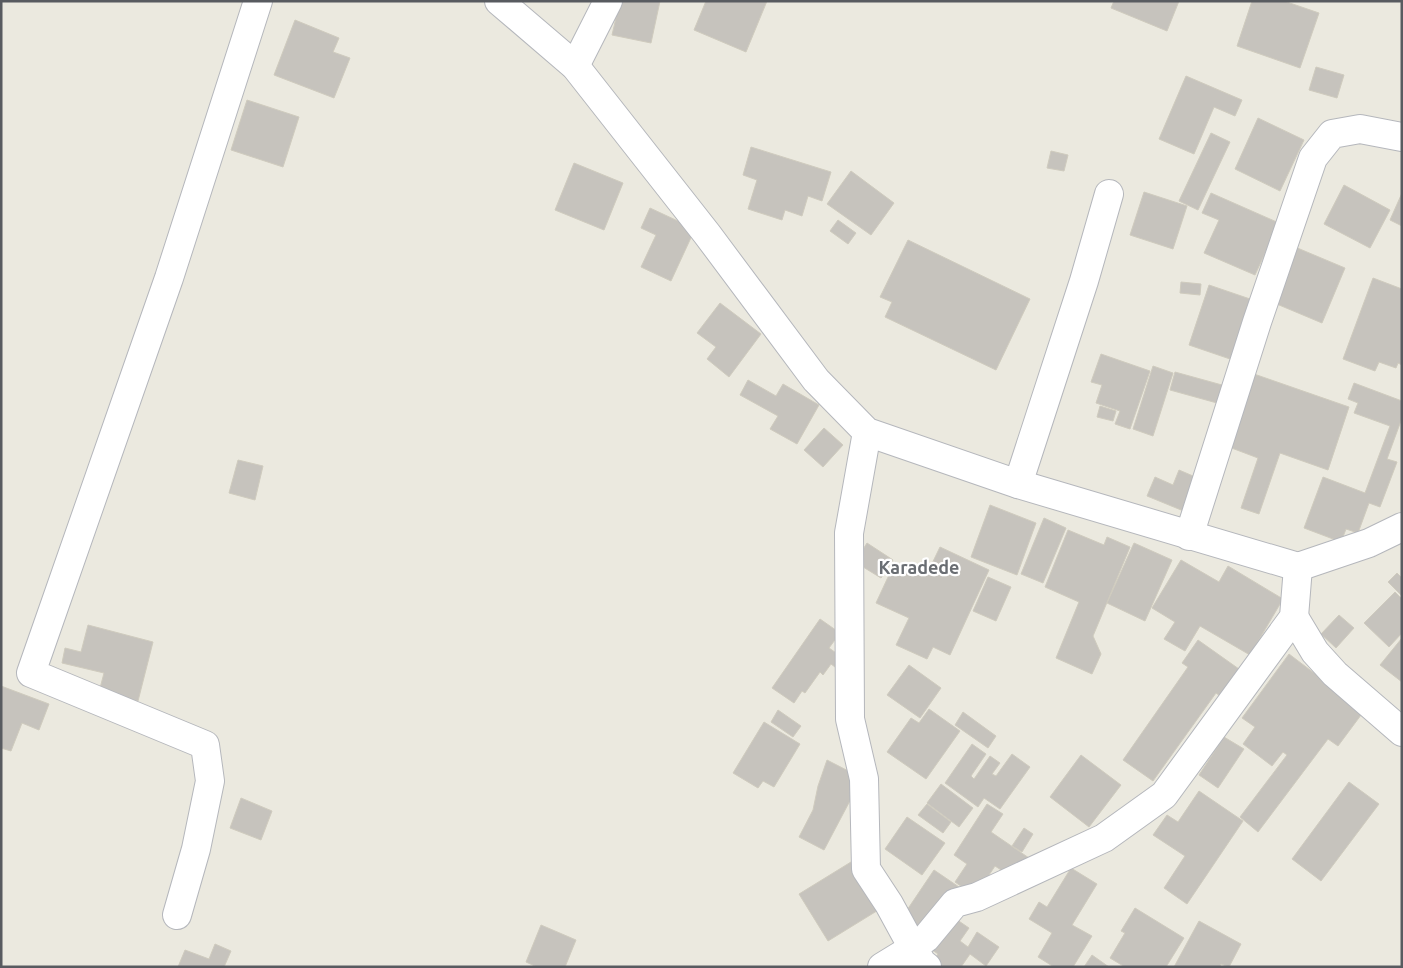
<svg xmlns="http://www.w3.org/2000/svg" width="1403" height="968" font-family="Ubuntu,sans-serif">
	<rect width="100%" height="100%" fill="#ebe9df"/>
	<!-- building -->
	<g fill="#c6c3bd" stroke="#cfcbbe">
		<path d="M 620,1 L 660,1 L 651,43 L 612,35 Z"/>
		<path d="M 706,1 L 767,1 L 746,52 L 694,30 Z"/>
		<path d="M 1114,1 L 1179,1 L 1167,31 L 1111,8 Z"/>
		<path d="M 1252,1 L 1284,1 L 1319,13 L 1300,68 L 1237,46 Z"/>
		<path d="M 295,20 L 339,38 L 333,52 L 350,58 L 334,98 L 274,75 Z"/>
		<path d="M 1316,67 L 1344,75 L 1337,98 L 1309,90 Z"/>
		<path d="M 1186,76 L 1242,100 L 1235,116 L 1214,107 L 1194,154 L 1159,139 Z"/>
		<path d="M 247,100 L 299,117 L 283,167 L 231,150 Z"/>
		<path d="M 1258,118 L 1304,140 L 1280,191 L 1235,169 Z"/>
		<path d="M 1211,133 L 1230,142 L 1198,210 L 1179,201 Z"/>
		<path d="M 751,147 L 831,172 L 822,201 L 808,196 L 802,216 L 785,210 L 782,220 L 748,209 L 757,180 L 743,175 Z"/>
		<path d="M 1051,151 L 1068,155 L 1064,171 L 1047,168 Z"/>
		<path d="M 574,163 L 623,183 L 604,230 L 555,210 Z"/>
		<path d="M 851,171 L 894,203 L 871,235 L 827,204 Z"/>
		<path d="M 1344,185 L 1390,210 L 1370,248 L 1324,224 Z"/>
		<path d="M 1144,192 L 1187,206 L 1173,249 L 1130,235 Z"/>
		<path d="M 1211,193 L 1279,223 L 1255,275 L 1204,253 L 1219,220 L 1202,213 Z"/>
		<path d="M 1402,193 L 1402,226 L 1390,220 Z"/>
		<path d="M 650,208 L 695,229 L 671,281 L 641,267 L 656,235 L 641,228 Z"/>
		<path d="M 838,220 L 856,233 L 848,244 L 830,231 Z"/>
		<path d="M 908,240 L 1030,299 L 996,370 L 885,317 L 892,302 L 880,297 Z"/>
		<path d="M 1295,247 L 1345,268 L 1322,323 L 1272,302 Z"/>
		<path d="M 1373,278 L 1402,289 L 1402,365 L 1398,363 L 1396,368 L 1379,362 L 1375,371 L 1343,359 Z"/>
		<path d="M 1181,282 L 1201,284 L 1200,295 L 1180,293 Z"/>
		<path d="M 1209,285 L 1253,300 L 1233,360 L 1189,345 Z"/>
		<path d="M 720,303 L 761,334 L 729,377 L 707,359 L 716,347 L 697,333 Z"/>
		<path d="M 1101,354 L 1150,371 L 1130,429 L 1115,424 L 1120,411 L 1096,403 L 1102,385 L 1091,382 Z"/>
		<path d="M 1153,366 L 1173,373 L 1153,436 L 1133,429 Z"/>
		<path d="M 1175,372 L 1222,385 L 1217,403 L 1170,390 Z"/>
		<path d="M 1254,374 L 1349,407 L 1328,470 L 1280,453 L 1259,514 L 1241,508 L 1258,458 L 1229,447 Z"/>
		<path d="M 748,380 L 776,396 L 783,384 L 819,405 L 797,444 L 770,429 L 778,416 L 740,395 Z"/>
		<path d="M 1354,383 L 1402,401 L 1402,418 L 1387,459 L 1397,462 L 1380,507 L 1369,503 L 1358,533 L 1346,529 L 1341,542 L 1304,528 L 1323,477 L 1365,493 L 1390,426 L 1354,413 L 1358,403 L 1348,399 Z"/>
		<path d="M 1100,406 L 1116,411 L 1113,421 L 1097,417 Z"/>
		<path d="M 824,428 L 843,445 L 823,467 L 804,450 Z"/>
		<path d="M 238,460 L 263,466 L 255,500 L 229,493 Z"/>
		<path d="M 1179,470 L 1200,479 L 1186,512 L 1147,496 L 1155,477 L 1173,485 Z"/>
		<path d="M 990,505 L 1036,523 L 1017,575 L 971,557 Z"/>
		<path d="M 1044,518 L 1066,528 L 1043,583 L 1021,574 Z"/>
		<path d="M 1068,530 L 1104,545 L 1107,537 L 1130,547 L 1093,636 L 1101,654 L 1092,674 L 1056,658 L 1079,602 L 1045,587 Z"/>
		<path d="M 867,543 L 893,560 L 881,578 L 855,562 Z"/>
		<path d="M 1134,543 L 1172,560 L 1145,621 L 1107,603 Z"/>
		<path d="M 940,547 L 989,570 L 950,655 L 933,647 L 927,659 L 896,645 L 909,618 L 876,603 L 895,562 L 926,576 Z"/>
		<path d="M 1181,560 L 1219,582 L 1228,566 L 1283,599 L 1250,655 L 1200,626 L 1185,651 L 1164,639 L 1175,622 L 1152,608 Z"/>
		<path d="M 1397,573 L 1402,578 L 1402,596 L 1388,582 Z"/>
		<path d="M 988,577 L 1011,587 L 996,621 L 973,611 Z"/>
		<path d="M 1395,592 L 1402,599 L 1402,633 L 1389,647 L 1364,623 Z"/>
		<path d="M 1339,615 L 1354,628 L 1336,648 L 1321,634 Z"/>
		<path d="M 820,619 L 840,633 L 829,648 L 842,657 L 835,667 L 831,664 L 823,675 L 820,672 L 805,693 L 802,691 L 794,703 L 772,688 Z"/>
		<path d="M 88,625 L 153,642 L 138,701 L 99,692 L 104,673 L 62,663 L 65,648 L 81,652 Z"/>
		<path d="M 1402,638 L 1402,682 L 1380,665 Z"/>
		<path d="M 1198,640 L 1246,674 L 1227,701 L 1216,693 L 1153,781 L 1123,760 L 1188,667 L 1182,663 Z"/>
		<path d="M 1289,654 L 1364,711 L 1338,746 L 1328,739 L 1258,832 L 1240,817 L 1287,755 L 1283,752 L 1272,766 L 1243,744 L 1255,727 L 1242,718 Z"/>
		<path d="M 909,665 L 941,688 L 920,718 L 887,695 Z"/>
		<path d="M 1,686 L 49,704 L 39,730 L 22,723 L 11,751 L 1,748 Z"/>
		<path d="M 929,709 L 960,731 L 926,779 L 887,752 L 911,718 L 919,723 Z"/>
		<path d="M 778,710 L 801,726 L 793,737 L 771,722 Z"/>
		<path d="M 963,712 L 996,736 L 988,748 L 955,725 Z"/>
		<path d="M 764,722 L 800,744 L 774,787 L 763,781 L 758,788 L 733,773 Z"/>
		<path d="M 1224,737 L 1244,749 L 1218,788 L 1199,775 Z"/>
		<path d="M 972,744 L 986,754 L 971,776 L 974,779 L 990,756 L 1000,763 L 992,774 L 996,776 L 1012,754 L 1030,767 L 1000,809 L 984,798 L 978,807 L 945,783 Z"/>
		<path d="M 1081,755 L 1121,785 L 1089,827 L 1050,797 Z"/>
		<path d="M 827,760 L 862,778 L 824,850 L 799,837 L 813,810 L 818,786 Z"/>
		<path d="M 1349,782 L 1379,804 L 1321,881 L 1292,859 Z"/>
		<path d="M 941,784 L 973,808 L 959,827 L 927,803 Z"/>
		<path d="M 1199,791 L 1243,821 L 1187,904 L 1164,888 L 1185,856 L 1153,835 L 1167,815 L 1178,822 Z"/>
		<path d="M 241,798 L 272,811 L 261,840 L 230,828 Z"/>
		<path d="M 927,804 L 951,822 L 943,833 L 918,815 Z"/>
		<path d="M 987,804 L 1003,814 L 991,832 L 1029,858 L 1015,879 L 995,866 L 975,896 L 955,882 L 967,864 L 954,855 Z"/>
		<path d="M 907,817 L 945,843 L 922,875 L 885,849 Z"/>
		<path d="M 1024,828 L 1033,834 L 1022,852 L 1012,846 Z"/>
		<path d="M 851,862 L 880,909 L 828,941 L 799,894 Z"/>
		<path d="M 1071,868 L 1097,884 L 1072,925 L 1092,936 L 1073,967 L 1054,967 L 1038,957 L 1052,933 L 1029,919 L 1039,902 L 1047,907 Z"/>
		<path d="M 934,870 L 959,887 L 926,936 L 901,919 Z"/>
		<path d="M 1135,908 L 1184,938 L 1166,967 L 1125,967 L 1110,958 L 1125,933 L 1121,931 Z"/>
		<path d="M 950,915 L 969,928 L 960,941 L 968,947 L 977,932 L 999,947 L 986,966 L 970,954 L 961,967 L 929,967 L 938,954 L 928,947 Z"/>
		<path d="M 1199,921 L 1241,944 L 1229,967 L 1221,964 L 1220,967 L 1174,967 Z"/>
		<path d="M 541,925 L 576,940 L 565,967 L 537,967 L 526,962 Z"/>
		<path d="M 215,944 L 231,951 L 224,967 L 178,967 L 185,950 L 209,959 Z"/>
		<path d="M 1092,955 L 1109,967 L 1084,967 Z"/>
	</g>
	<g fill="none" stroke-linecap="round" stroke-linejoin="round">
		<!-- minor casing -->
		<g stroke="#b5b7bc" stroke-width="30">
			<g id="minor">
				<path d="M 499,1 L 575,66 L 707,234 L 816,380 L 867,432 L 1018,484 L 1298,567 L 1369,543 L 1402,527"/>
				<path d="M 575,66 L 608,1"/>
				<path d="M 867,432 L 849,533 L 850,719 L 864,779 L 866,869 L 889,904 L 913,948 L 882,967"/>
				<path d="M 1018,484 L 1084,281 L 1109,194"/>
				<path d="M 1189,536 L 1257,322 L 1313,158 L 1332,134 L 1360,129 L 1402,137"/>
				<path d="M 1294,617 L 1315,652 L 1335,674 L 1402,732"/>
				<path d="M 177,915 L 196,849 L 210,781 L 205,745 L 31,673 L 169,278 L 258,1"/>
				<path d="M 927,967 L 922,963 L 913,948 L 926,938 L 955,903 L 977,897 L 1104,838 L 1164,795 L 1294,617 L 1298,567"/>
			</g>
		</g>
		<!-- minor -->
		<use href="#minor" stroke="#fff" stroke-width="28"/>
	</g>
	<g text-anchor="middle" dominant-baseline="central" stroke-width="4.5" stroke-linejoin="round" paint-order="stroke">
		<!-- quarter labels -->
		<g font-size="18" font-weight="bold" fill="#696d72" stroke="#fff">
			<text x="919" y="567">Karadede</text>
		</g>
	</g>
	<!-- border -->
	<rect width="1403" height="968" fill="none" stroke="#585b60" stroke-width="5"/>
</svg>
